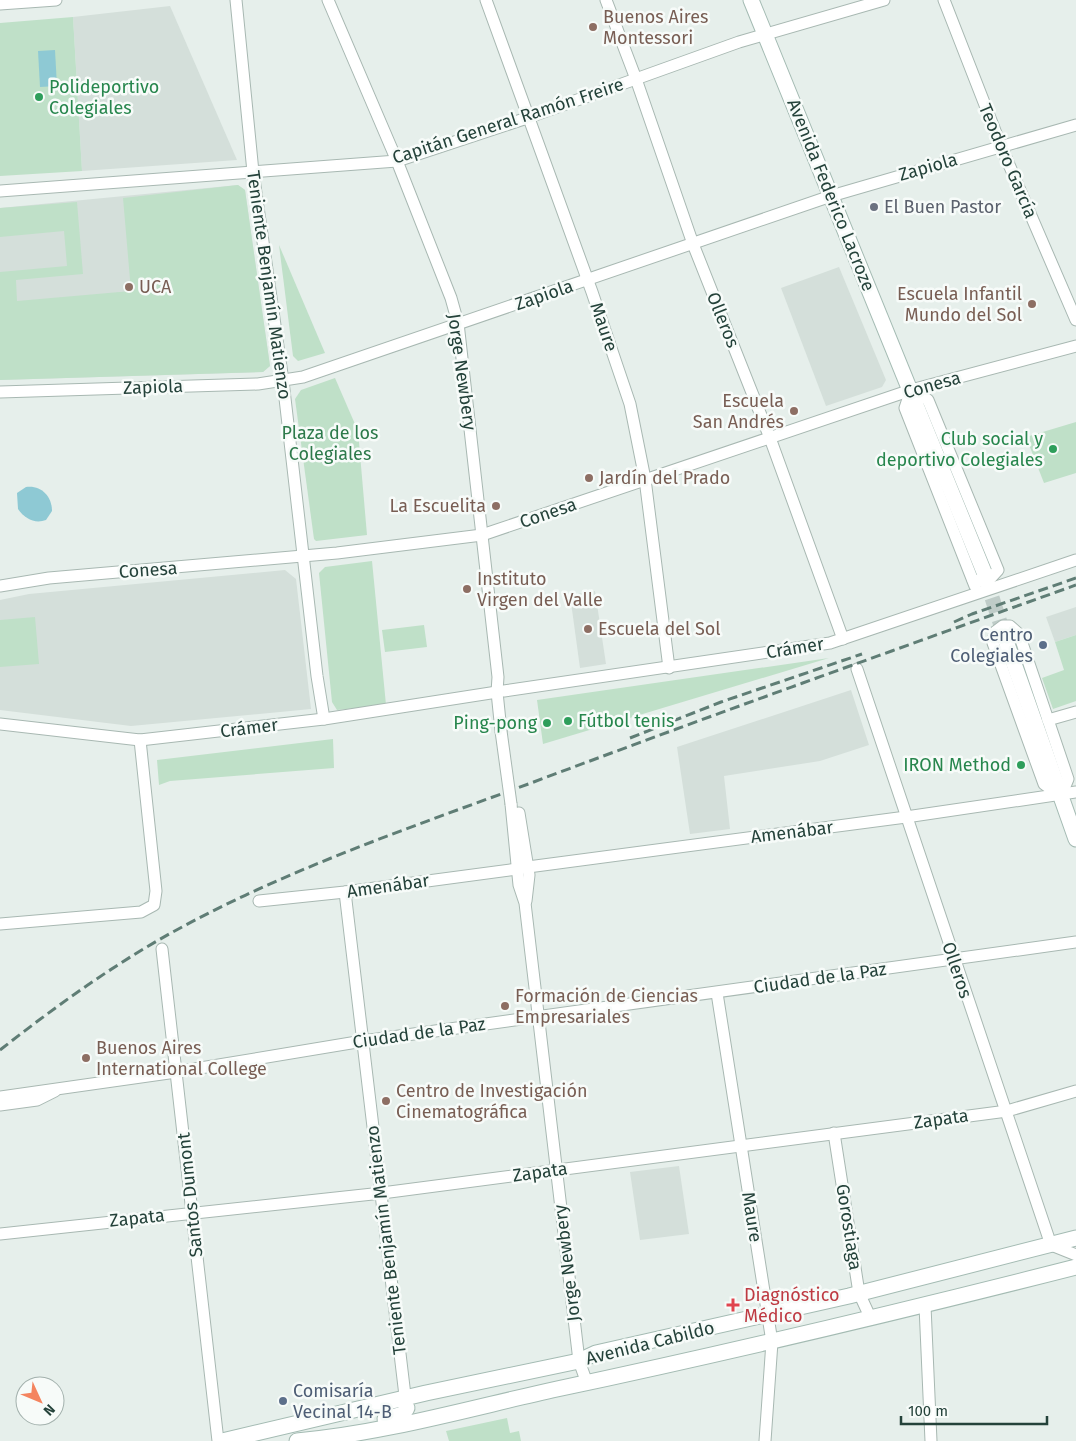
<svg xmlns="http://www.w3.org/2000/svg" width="1076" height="1441" font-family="'Fira Sans',sans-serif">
	<rect width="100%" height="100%" fill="#e6efeb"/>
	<!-- built -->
	<g fill="#d4dfda">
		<path d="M 170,6 L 237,160 L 82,171 L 73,17 Z"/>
		<path d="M 238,185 L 245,190 L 270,366 L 263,372 L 0,380 L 0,208 Z"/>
		<path d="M 839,267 L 886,380 L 882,387 L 826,406 L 781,288 Z"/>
		<path d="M 285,570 L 296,579 L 311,709 L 131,726 L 0,710 L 0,600 L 29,594 Z"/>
		<path d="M 595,591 L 606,664 L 580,668 L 570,595 Z"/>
		<path d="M 1076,607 L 1076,635 L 1055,642 L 1046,617 Z"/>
		<path d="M 851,690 L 869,745 L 820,761 L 724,776 L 730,829 L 690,834 L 677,747 Z"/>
		<path d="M 679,1166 L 689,1234 L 640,1240 L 630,1172 Z"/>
	</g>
	<!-- green -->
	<g fill="#bfe0c8">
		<path d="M 73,17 L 82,171 L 0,176 L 0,23 Z"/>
		<path d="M 238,185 L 245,190 L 270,366 L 263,372 L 0,380 L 0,272 L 67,266 L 64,231 L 0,237 L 0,208 L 77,202 L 83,274 L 16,280 L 17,301 L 131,291 L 123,198 Z"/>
		<path d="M 279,245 L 325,353 L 298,361 L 293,356 Z"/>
		<path d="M 335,378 L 358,431 L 367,535 L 316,541 L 314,539 L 295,399 L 301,390 Z"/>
		<path d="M 1076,422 L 1076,473 L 1044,483 L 1026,437 Z"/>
		<path d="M 372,561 L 386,705 L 337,710 L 332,702 L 319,573 L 325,567 Z"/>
		<path d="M 35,617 L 39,664 L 0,667 L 0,620 Z"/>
		<path d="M 424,625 L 427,647 L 385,652 L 382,630 Z"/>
		<path d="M 1076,635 L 1076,701 L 1053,709 L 1042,678 L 1064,670 L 1055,642 Z"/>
		<path d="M 829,658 L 543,744 L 537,700 Z"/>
		<path d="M 333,739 L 334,768 L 170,781 L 159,785 L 157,760 Z"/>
		<path d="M 507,1418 L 510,1433 L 519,1431 L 521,1441 L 449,1441 L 446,1431 Z"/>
	</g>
	<!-- water -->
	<g fill="#8ec9d4">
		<path d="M 55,50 L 57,86 L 40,87 L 38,51 Z"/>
		<path d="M 26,487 C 41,485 52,496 52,511 L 46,520 C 35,524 25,519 18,509 L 17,493 Z"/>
	</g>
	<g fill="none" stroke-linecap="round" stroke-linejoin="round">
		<!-- secondary-tunnel -->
		<path stroke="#bfccc8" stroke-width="15" stroke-dasharray="15 8" stroke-linecap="butt" d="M 985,576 L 1006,641"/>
		<!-- minor casing -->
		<g stroke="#a8b8b2" stroke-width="13">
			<g id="minor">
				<path d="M 236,0 L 253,172 L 283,381 L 317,676 L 324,719"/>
				<path d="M 328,0 L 397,161 L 451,298 L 458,323 L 498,677 L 497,692 L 501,731"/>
				<path d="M 486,0 L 592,292 L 630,404 L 645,479 L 669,668"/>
				<path d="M 606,0 L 636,79 L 693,244 L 770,438 L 843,639"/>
				<path d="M 944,0 L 1001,146 L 1076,320"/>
				<path d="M 0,4 L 56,0"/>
				<path d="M 0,191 L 397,161 L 527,118 L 739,42 L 884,0"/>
				<path d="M 911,390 L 928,400 L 998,570 L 987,582 L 973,580"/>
				<path d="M 911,390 L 905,408 L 975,586"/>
				<path d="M 0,392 L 258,384 L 303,377 L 831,196 L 1076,125"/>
				<path d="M 0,586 L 49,578 L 337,553 L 482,535 L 911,390 L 1076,346"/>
				<path d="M 1003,626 L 1010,626 L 1019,634 L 1068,779 L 1061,796 L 1044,784 L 993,643 L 995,632 Z"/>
				<path d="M 857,669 L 1051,1245 L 1076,1255"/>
				<path d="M 504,691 L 830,643 L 1076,560"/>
				<path d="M 1048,720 L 1076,712"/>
				<path d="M 0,724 L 140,740 L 324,719 L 497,692"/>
				<path d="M 511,804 L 519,885 L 525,903 L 579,1361 L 587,1383"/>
				<path d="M 519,813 L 529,875 L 526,901"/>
				<path d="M 518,855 L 523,866 L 528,867 L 906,817 L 1076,792"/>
				<path d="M 345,892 L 406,1404"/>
				<path d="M 259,901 L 345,892 L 517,869"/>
				<path d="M 0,924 L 141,912 L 154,905 L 156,891 L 140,740"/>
				<path d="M 162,949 L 218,1441"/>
				<path d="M 717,993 L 772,1342 L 765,1441"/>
				<path d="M 0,1097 L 176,1072 L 363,1041 L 1076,942"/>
				<path d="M 0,1105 L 37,1100 L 55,1091"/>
				<path d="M 834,1133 L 859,1293 L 871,1319"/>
				<path d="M 0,1234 L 382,1193 L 1007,1111 L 1076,1091"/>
				<path d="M 925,1306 L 931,1441"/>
			</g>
		</g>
		<!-- secondary casing -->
		<g stroke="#a4bbb3" stroke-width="17">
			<g id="secondary">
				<path d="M 751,0 L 984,572"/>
				<path d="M 1006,641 L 1076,839"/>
				<path d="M 385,1419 L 403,1414 L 407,1408"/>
				<path d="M 222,1441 L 426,1393 L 579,1361 L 596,1353 L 849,1296 L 1076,1238"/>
				<path d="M 297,1441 C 385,1433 471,1408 557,1389 C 731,1352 903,1311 1076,1267"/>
			</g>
		</g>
		<!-- minor -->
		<use href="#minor" stroke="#fff" stroke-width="11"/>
		<!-- secondary -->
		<use href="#secondary" stroke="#fff" stroke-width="15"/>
		<!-- rail -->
		<g stroke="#5f7d75" stroke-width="3" stroke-dasharray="10 5" stroke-linecap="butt">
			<path d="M 954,622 L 972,614 L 1076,578"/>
			<path d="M 630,738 L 721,702 L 862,654"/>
			<path d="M 0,1050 C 55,1007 110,967 171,933 C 285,870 409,828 531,783 C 712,715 894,650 1076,585"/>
		</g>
		<!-- minor-bridge casing -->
		<g stroke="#a8b8b2" stroke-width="13" stroke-linecap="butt">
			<path id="minor-bridge" d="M 501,731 L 511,804"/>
		</g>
		<!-- minor-bridge -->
		<use href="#minor-bridge" stroke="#fff" stroke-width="11"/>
	</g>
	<!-- markers -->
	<g fill="#8d6e63" stroke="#f7fbf9" stroke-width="2">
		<circle cx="593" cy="27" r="5"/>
		<circle cx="129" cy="287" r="5"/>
		<circle cx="1032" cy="304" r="5"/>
		<circle cx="794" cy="411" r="5"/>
		<circle cx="589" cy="478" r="5"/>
		<circle cx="496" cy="506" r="5"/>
		<circle cx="467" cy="589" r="5"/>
		<circle cx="588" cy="629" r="5"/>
		<circle cx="505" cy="1006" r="5"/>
		<circle cx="86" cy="1058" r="5"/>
		<circle cx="386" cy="1101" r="5"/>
	</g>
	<g fill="#2e9e5b" stroke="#f7fbf9" stroke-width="2">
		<circle cx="39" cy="97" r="5"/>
		<circle cx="1053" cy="449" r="5"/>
		<circle cx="568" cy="721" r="5"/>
		<circle cx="547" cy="723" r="5"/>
		<circle cx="1021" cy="765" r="5"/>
	</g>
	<circle fill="#6b7280" stroke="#f7fbf9" stroke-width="2" cx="874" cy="207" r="5"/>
	<g fill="#5c6f8a" stroke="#f7fbf9" stroke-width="2">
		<circle cx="1043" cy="645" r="5"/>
		<circle cx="283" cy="1401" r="5"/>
	</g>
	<path fill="#e0444e" stroke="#f7fbf9" stroke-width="2" d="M730.5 1297.5h5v5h5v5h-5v5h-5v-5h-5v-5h5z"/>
	<g text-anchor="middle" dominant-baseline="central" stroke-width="5" stroke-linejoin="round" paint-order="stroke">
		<!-- education labels -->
		<g font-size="18" fill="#785e54" stroke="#f7fbf9" text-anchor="start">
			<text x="603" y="17">Buenos Aires<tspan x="603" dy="21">Montessori</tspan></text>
			<text x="139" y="287">UCA</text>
			<text x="1022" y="294" text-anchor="end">Escuela Infantil<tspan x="1022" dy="21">Mundo del Sol</tspan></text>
			<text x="784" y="401" text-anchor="end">Escuela<tspan x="784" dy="21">San Andrés</tspan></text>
			<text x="599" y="478">Jardín del Prado</text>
			<text x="486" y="506" text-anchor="end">La Escuelita</text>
			<text x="477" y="579">Instituto<tspan x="477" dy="21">Virgen del Valle</tspan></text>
			<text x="598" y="629">Escuela del Sol</text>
			<text x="515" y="996">Formación de Ciencias<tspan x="515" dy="21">Empresariales</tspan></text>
			<text x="96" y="1048">Buenos Aires<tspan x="96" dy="21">International College</tspan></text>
			<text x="396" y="1091">Centro de Investigación<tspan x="396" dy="21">Cinematográfica</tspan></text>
		</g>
		<!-- leisure labels -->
		<g font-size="18" fill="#27864d" stroke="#f7fbf9" text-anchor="end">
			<text x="49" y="87" text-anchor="start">Polideportivo<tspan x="49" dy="21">Colegiales</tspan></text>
			<text x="1043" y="439">Club social y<tspan x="1043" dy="21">deportivo Colegiales</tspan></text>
			<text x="578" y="721" text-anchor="start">Fútbol tenis</text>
			<text x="537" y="723">Ping-pong</text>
			<text x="1011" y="765">IRON Method</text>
		</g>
		<!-- street labels -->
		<g font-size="18" fill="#24423a" stroke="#f7fbf9">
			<text transform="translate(508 121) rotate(-18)">Capitán General Ramón Freire</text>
			<text transform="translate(1008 161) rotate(67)">Teodoro García</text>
			<text transform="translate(928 167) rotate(-16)">Zapiola</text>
			<text transform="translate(831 195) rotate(68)">Avenida Federico Lacroze</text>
			<text transform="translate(269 285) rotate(82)">Teniente Benjamín Matienzo</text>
			<text transform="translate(544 295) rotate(-19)">Zapiola</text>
			<text transform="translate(723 320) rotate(68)">Olleros</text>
			<text transform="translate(604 327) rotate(71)">Maure</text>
			<text transform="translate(462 372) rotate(82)">Jorge Newbery</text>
			<text transform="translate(932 385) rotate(-16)">Conesa</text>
			<text transform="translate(153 387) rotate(-2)">Zapiola</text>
			<text transform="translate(548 513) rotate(-19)">Conesa</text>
			<text transform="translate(148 570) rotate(-4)">Conesa</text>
			<text transform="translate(795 648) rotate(-9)">Crámer</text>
			<text transform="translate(249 728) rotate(-7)">Crámer</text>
			<text transform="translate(792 832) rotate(-7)">Amenábar</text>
			<text transform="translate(388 886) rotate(-8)">Amenábar</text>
			<text transform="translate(957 970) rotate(71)">Olleros</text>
			<text transform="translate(820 978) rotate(-8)">Ciudad de la Paz</text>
			<text transform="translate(419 1033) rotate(-8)">Ciudad de la Paz</text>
			<text transform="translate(941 1119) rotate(-8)">Zapata</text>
			<text transform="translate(540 1172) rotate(-8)">Zapata</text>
			<text transform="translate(190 1195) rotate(-96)">Santos Dumont</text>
			<text transform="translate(752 1217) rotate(81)">Maure</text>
			<text transform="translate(137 1218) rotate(-6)">Zapata</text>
			<text transform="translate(849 1227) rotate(81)">Gorostiaga</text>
			<text transform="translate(386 1240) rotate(-97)">Teniente Benjamín Matienzo</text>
			<text transform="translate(567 1263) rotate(-97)">Jorge Newbery</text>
			<text transform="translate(650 1343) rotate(-14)">Avenida Cabildo</text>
		</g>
		<!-- worship labels -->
		<g font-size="18" fill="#5b616d" stroke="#f7fbf9" text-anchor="start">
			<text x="884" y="207">El Buen Pastor</text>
		</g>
		<!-- park labels -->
		<g font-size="18" fill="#2d7a4b" stroke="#f7fbf9">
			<text x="330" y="433">Plaza de los<tspan x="330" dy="21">Colegiales</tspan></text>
		</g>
		<!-- service labels -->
		<g font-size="18" fill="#4e5e75" stroke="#f7fbf9" text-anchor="end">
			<text x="1033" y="635">Centro<tspan x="1033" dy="21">Colegiales</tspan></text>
			<text x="293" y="1391" text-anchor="start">Comisaría<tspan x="293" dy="21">Vecinal 14-B</tspan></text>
		</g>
		<!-- health labels -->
		<g font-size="18" fill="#be3a42" stroke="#f7fbf9" text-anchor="start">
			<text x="744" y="1295">Diagnóstico<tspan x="744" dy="21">Médico</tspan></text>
		</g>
	</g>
	<!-- north arrow -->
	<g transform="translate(40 1401) rotate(134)"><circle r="24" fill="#f7fbf9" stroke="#a3b1ad"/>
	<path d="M0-4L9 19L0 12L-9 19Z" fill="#f4845f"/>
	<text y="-8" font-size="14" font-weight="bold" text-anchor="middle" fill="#24423a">N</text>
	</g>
	<!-- scale -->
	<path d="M901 1416v8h146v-8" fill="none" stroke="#24423a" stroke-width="2.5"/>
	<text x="908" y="1416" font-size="15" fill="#24423a" stroke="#f7fbf9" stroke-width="4" paint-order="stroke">100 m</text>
</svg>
